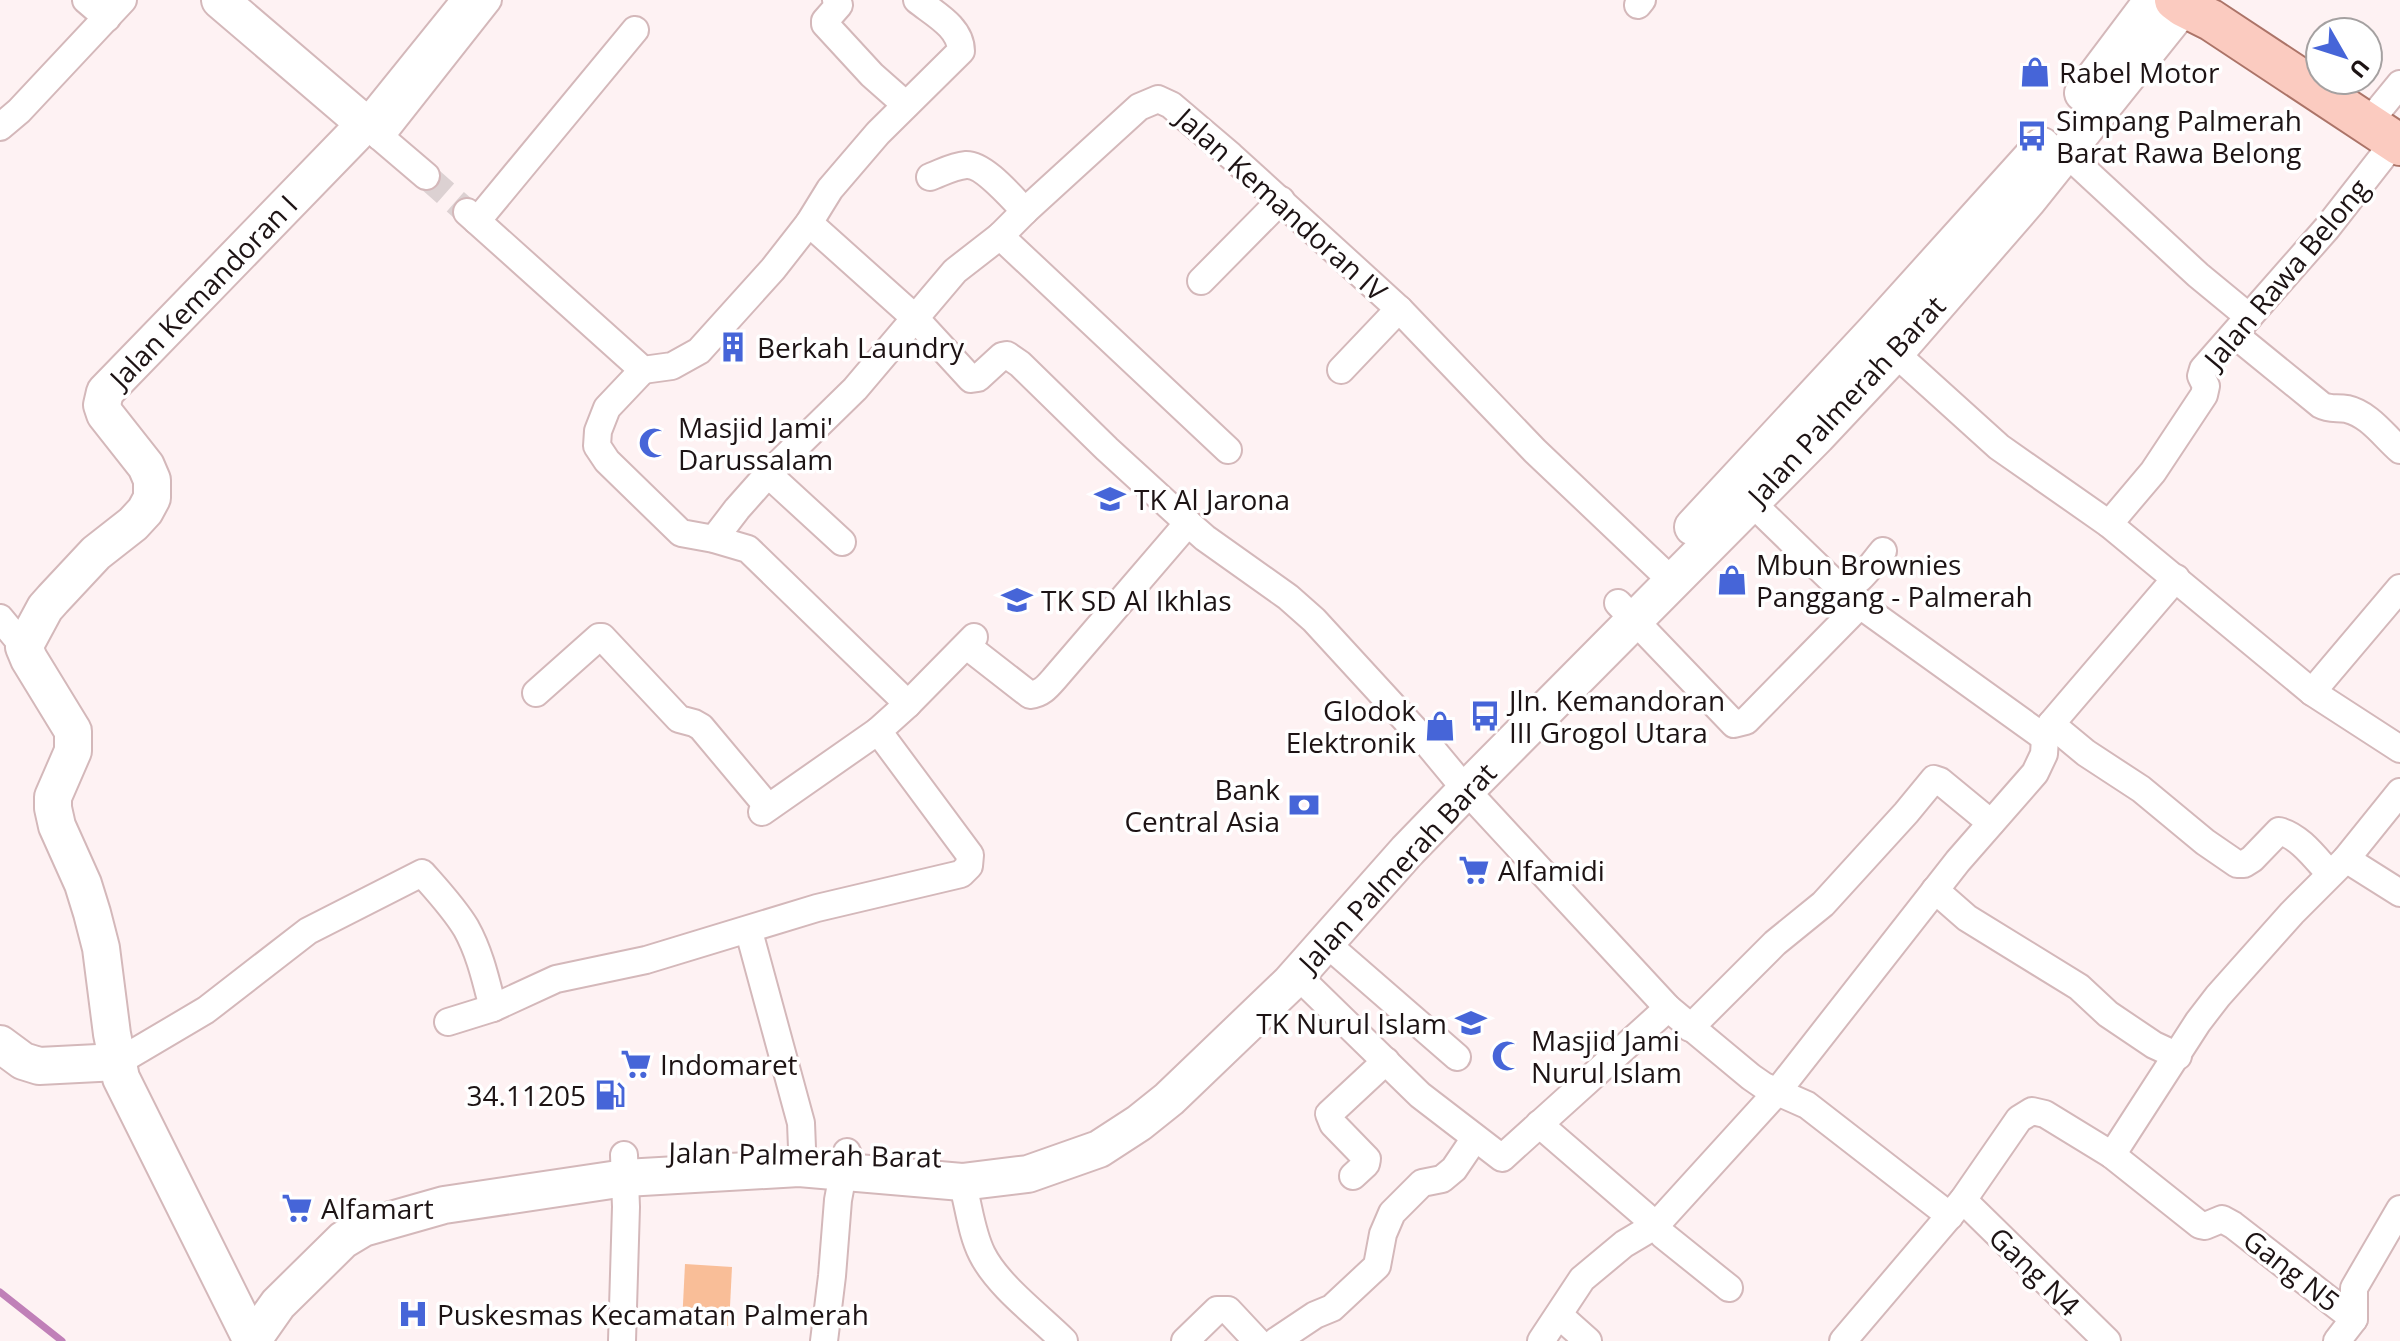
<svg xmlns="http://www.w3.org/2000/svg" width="2400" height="1341" font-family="'Open Sans',sans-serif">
	<rect width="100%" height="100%" fill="#fef2f3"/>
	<!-- pitch -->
	<path fill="#f9be98" d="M 685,1264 L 732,1267 L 729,1326 L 682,1324 Z"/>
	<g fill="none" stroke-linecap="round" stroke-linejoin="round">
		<!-- stream -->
		<path stroke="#c080b8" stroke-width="7" d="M 0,1292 L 62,1341"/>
		<!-- street-tunnel -->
		<path stroke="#dcd1d2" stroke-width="26" stroke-dasharray="26 13" stroke-linecap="butt" d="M 426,176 L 467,212"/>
		<!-- street casing -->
		<g stroke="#d4b8ba" stroke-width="30">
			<g id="street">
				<path d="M 86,0 L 107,18"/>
				<path d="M 836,0 L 839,5 L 825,21 L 825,24 L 872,75 L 906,105"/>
				<path d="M 1638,5 L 1642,0"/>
				<path d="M 2368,123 L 2400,84"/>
				<path d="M 0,127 L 19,111 L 123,0"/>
				<path d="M 380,137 L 488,0"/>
				<path d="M 2066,153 L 2198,275 L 2249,317"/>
				<path d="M 426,176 L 365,124 L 465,0"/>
				<path d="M 930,177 C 941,173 953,166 966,165 C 984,164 1012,198 1025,211"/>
				<path d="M 467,212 L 643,370 L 672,366 L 699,351 L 773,269 L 809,223 L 830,189 L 878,133 L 961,51 C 961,27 933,13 917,0"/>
				<path d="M 477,221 L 635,30"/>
				<path d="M 809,223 L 914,317 L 971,379 L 978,378 L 1002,356 L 1007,355 L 1020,364 L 1107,449 L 1188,523 L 1205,538 L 1288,597 L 1314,620 L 1427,743 L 1466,790 L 1668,1008 L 1751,1077 L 1764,1086 L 1807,1105 L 1950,1216"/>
				<path d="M 1000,236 L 1228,450"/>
				<path d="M 1201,281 L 1281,200"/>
				<path d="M 2235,335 L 2321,405 C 2330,410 2337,407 2347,409 C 2369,414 2384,436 2400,450"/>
				<path d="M 1895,353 L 1999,447 L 2109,524 L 2312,692 L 2400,749"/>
				<path d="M 643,370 L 607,408 L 598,431 L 597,446 L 607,461 L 681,533 L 714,539 L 748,549 L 908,704"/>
				<path d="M 1341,370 L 1399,309"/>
				<path d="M 768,474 L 842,542"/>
				<path d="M 1751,502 L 1840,588 C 1858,587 1871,565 1883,551"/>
				<path d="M 2109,524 L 2153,472 L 2204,395 L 2206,386 L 2201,376 L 2203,369 L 2327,228 L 2395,141"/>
				<path d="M 714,539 L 737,509 L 768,474 L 855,389 L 955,271 L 1000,236 L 1025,211 L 1139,107 L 1158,99 L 1171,105 L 1231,156 L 1399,309 L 1535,451 L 1672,581"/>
				<path d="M 1618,603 L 1734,724 L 1746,721 L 1858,607 L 1867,610 L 2045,738"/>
				<path d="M 0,618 L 24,647"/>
				<path d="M 967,646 L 1030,695 C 1041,694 1047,687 1054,679 L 1188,523"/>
				<path d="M 2312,692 L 2400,588"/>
				<path d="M 536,693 L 599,637 L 602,637 L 679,719 L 694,723 L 701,727 L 768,807"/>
				<path d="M 2051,724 L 2086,753 L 2141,789 L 2205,842 L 2237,864 L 2244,864 L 2252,859 L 2279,831 C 2300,836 2316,859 2330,874"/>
				<path d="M 762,812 L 878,731"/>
				<path d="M 2346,859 L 2400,893"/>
				<path d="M 1935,890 L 1967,918 L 2079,987 L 2108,1014 L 2154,1045 L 2178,1056"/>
				<path d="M 746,931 L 751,939 L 801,1123 L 802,1148 L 799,1168"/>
				<path d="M 1327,944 L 1457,1057"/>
				<path d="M 1298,976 L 1420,1095 L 1502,1158 L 1668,1008"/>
				<path d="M 448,1022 L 493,1008 L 556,979 L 646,960 L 817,908 L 961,874 L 969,866 L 970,855 L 878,731 L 908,704 L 974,637"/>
				<path d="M 1690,1028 L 1775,943 L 1823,904 L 1906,813 L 1934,779 L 1940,781 L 1991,823"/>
				<path d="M 118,1062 L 206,1010 L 308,931 L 422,873 C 437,890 454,908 466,928 C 480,953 486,981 493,1008"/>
				<path d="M 1539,1124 L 1656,1225 L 1663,1235 L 1729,1288"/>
				<path d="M 2112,1155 L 2198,1022 L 2218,996 L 2292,913 L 2346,859 L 2400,792"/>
				<path d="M 1353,1176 L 1366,1164 L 1367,1159 L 1333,1124 L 1329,1114 L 1386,1061"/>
				<path d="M 962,1182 C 969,1206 971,1232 982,1254 C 998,1286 1039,1316 1064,1341"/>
				<path d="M 1963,1200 L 2107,1341"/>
				<path d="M 1560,1316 L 1588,1341"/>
				<path d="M 622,1341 L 626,1207 L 624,1155"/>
				<path d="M 824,1341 L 832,1276 L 838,1200 L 847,1152"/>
				<path d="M 1185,1341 L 1217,1310 L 1228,1310 L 1257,1341"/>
				<path d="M 1276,1341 L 1315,1315 L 1332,1308 L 1377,1266 L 1383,1234 L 1392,1213 L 1422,1183 L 1442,1179 L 1454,1169 L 1475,1138"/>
				<path d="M 1541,1341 L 1582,1279 L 1624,1244 L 1656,1225 L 1777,1092 L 1958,861 L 2035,773 L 2044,754 L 2045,738 L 2051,724 L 2176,578"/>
				<path d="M 1843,1341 L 1963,1200 L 2019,1119 L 2032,1111 L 2045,1114 L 2112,1155 L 2200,1225 L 2205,1226 L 2222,1219 L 2233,1225 L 2354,1319"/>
				<path d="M 2337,1341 L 2354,1319 L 2354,1288 L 2400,1209"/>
			</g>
		</g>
		<!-- secondary casing -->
		<g stroke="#d4b8ba" stroke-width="40">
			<g id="secondary">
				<path d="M 220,0 L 365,124 L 105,392 L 102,405 L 105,414 L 146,466 L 152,480 L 152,498 L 145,511 L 133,524 L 96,553 L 53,599 L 45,608 L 24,647 L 29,659 L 73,731 L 73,751 L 53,797 L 53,808 L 57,826 L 83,884 L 92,913 L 101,948 L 112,1034 L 121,1078 L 252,1341 L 278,1304 L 343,1240 L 363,1228 L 444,1205 L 625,1178 L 799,1168 L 962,1182 L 1028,1174 L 1099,1149 L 1139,1123 L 1169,1099 L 1290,983 L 1407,851 L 1466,790 L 1817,436 L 1895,353 L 2027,201 L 2188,0"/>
				<path d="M 2083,93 L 2153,0"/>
				<path d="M 1693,527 L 1875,331 L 2042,146"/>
				<path d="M 0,1044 L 23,1061 L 39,1066 L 118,1062"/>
			</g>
		</g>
		<!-- primary casing -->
		<g stroke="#ac7468" stroke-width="44">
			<path id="primary" d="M 2175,0 L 2183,6 L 2211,20 L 2400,145"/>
		</g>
		<!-- street -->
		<use href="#street" stroke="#fff" stroke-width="26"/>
		<!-- secondary -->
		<use href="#secondary" stroke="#fff" stroke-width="36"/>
		<!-- primary -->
		<use href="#primary" stroke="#fbcbc0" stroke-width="40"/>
	</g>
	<!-- icons -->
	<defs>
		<g id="shop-bare" transform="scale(2.4)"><path d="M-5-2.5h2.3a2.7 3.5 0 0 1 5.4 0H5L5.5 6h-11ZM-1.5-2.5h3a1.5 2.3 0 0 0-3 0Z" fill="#4665d8" stroke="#fff" stroke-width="2.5" paint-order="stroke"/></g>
		<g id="bus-bare" transform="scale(2.4)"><path d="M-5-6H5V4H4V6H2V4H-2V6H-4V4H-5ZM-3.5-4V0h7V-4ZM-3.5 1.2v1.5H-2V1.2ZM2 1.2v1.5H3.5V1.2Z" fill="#4665d8" stroke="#fff" stroke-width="2.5" paint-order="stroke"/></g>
		<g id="building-bare" transform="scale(2.4)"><path d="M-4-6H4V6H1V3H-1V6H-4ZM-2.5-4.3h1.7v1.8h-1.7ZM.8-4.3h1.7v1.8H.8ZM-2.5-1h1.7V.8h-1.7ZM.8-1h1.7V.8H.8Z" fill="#4665d8" stroke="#fff" stroke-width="2.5" paint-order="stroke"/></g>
		<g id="mosque-bare" transform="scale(2.4)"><path d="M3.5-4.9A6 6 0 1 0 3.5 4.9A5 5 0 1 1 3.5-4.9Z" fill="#4665d8" stroke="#fff" stroke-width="2.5" paint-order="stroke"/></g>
		<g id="school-bare" transform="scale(2.4)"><path d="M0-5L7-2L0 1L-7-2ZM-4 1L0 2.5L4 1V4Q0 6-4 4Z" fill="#4665d8" stroke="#fff" stroke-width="2.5" paint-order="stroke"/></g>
		<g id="bank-bare" transform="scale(2.4)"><path d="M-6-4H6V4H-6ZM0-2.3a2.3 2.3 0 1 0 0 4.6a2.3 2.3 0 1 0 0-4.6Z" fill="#4665d8" stroke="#fff" stroke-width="2.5" paint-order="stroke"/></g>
		<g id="supermarket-bare" transform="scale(2.4)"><path d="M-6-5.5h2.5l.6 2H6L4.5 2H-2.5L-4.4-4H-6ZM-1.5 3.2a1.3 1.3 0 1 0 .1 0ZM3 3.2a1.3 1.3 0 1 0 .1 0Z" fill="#4665d8" stroke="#fff" stroke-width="2.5" paint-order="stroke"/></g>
		<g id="fuel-bare" transform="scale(2.4)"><path d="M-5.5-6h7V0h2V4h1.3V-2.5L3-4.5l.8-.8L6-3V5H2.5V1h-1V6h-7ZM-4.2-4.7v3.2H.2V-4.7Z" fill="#4665d8" stroke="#fff" stroke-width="2.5" paint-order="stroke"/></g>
		<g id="hospital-bare" transform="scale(2.4)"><path d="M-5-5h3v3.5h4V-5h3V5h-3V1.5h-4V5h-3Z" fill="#4665d8" stroke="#fff" stroke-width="2.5" paint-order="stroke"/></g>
	</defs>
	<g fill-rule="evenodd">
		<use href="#shop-bare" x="2035" y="72"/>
		<use href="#bus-bare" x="2032" y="136"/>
		<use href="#building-bare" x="733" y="347"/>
		<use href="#mosque-bare" x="654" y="443"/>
		<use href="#school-bare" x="1110" y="499"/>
		<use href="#shop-bare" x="1732" y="580"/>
		<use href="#school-bare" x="1017" y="600"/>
		<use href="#bus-bare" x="1485" y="716"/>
		<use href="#shop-bare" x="1440" y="726"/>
		<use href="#bank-bare" x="1304" y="805"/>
		<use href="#supermarket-bare" x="1474" y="870"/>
		<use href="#school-bare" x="1471" y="1023"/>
		<use href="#mosque-bare" x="1507" y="1056"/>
		<use href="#supermarket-bare" x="636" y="1064"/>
		<use href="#fuel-bare" x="610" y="1095"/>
		<use href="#supermarket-bare" x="297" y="1208"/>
		<use href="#hospital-bare" x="413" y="1314"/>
	</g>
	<g text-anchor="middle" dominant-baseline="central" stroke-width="7" stroke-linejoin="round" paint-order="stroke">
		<!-- poi labels -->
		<g font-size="28" fill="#1d1314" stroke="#fff" text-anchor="start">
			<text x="2059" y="72">Rabel Motor</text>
			<text x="2056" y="120">Simpang Palmerah<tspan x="2056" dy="32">Barat Rawa Belong</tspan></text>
			<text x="757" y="347">Berkah Laundry</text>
			<text x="678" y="427">Masjid Jami'<tspan x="678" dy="32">Darussalam</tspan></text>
			<text x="1134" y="499">TK Al Jarona</text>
			<text x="1756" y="564">Mbun Brownies<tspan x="1756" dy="32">Panggang - Palmerah</tspan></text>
			<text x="1041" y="600">TK SD Al Ikhlas</text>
			<text x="1509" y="700">Jln. Kemandoran<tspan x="1509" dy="32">III Grogol Utara</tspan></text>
			<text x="1416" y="710" text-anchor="end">Glodok<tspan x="1416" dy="32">Elektronik</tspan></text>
			<text x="1280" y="789" text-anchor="end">Bank<tspan x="1280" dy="32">Central Asia</tspan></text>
			<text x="1498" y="870">Alfamidi</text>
			<text x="1447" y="1023" text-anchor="end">TK Nurul Islam</text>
			<text x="1531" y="1040">Masjid Jami<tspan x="1531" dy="32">Nurul Islam</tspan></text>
			<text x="660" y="1064">Indomaret</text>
			<text x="586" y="1095" text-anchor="end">34.11205</text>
			<text x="321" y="1208">Alfamart</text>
			<text x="437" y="1314">Puskesmas Kecamatan Palmerah</text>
		</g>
		<!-- street labels -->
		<g font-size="28" fill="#1d1314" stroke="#fff">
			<text transform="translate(1282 204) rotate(42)">Jalan Kemandoran IV</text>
			<text transform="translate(2286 273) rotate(-50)">Jalan Rawa Belong</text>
			<text transform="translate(203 291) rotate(-46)">Jalan Kemandoran I</text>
			<text transform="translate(1846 400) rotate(-47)">Jalan Palmerah Barat</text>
			<text transform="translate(1397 867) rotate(-47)">Jalan Palmerah Barat</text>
			<text transform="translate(805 1154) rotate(1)">Jalan Palmerah Barat</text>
			<text transform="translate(2292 1270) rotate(38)">Gang N5</text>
			<text transform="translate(2035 1271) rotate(44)">Gang N4</text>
		</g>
	</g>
	<!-- north arrow -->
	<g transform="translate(2344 56) rotate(129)"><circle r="38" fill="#ffffff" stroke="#a5a1a1" stroke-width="2"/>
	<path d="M0-6L14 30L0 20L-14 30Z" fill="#4665d8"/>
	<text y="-12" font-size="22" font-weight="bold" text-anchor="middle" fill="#1d1314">U</text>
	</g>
</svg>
